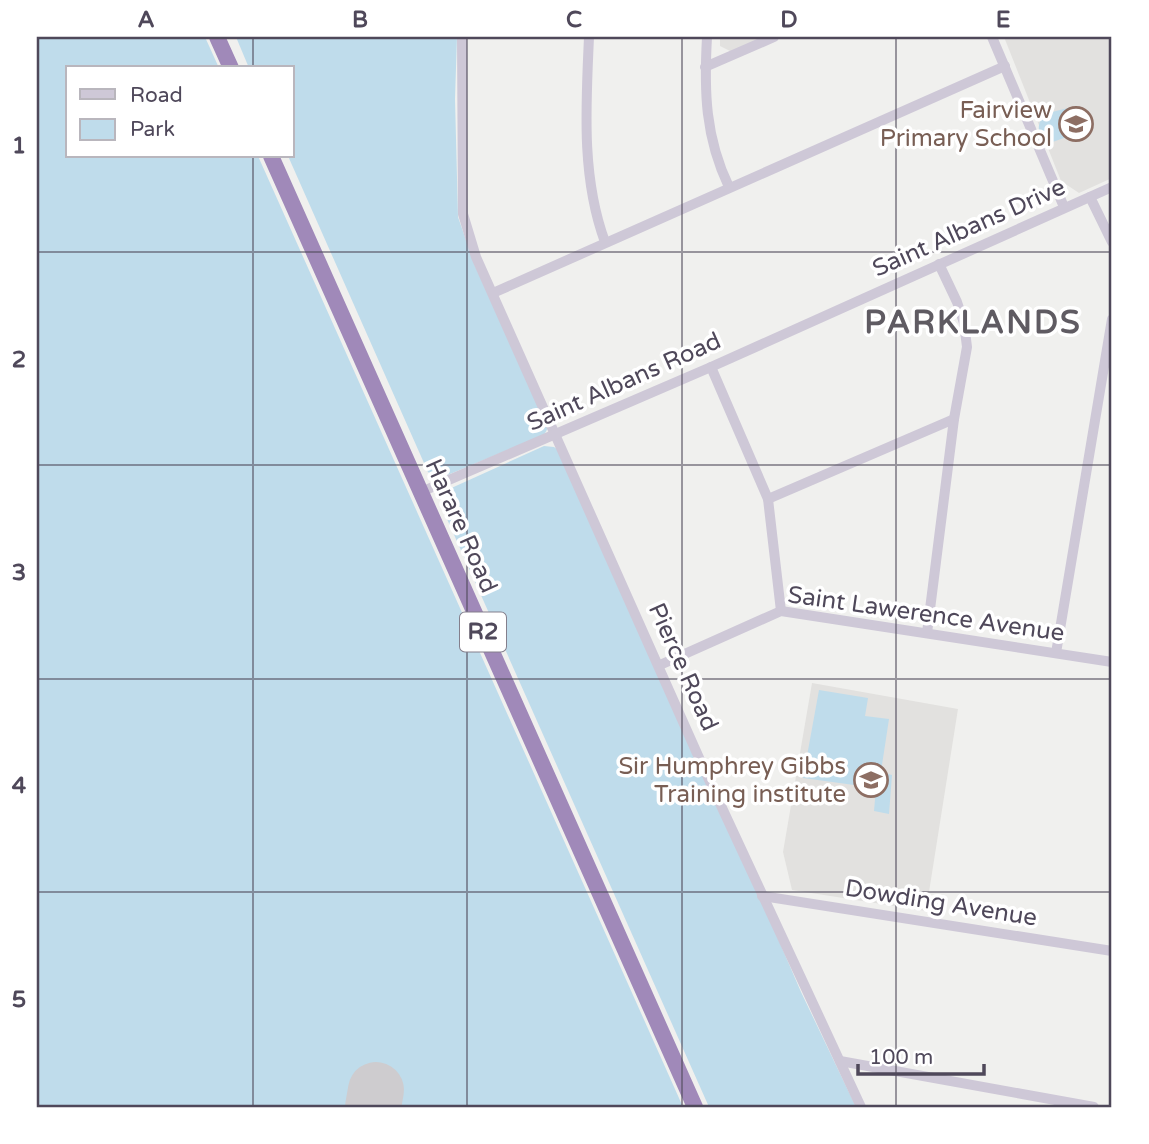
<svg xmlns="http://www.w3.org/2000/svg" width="1149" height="1144" font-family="'Varela Round',sans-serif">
	<rect width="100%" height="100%" fill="#f0f0ee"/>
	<!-- education -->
	<g fill="#e2e1df">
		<path d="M 720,37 L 770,37 L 734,53 L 720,46 Z"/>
		<path d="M 1004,37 L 1112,37 L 1112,178 L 1079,193 L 1061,181 Z"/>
		<path d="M 812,683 L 958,709 L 926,911 L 792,890 L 783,852 Z"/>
	</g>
	<!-- green -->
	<g fill="#bfdceb">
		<path d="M 37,37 L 205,37 L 219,68 L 68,68 L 68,156 L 258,156 L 683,1107 L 37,1107 Z"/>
		<path d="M 236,37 L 457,37 L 455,99 L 458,217 L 475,266 L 549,426 L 544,435 L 438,479 L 428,472 L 288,156 L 292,156 L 292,68 L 249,68 Z"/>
		<path d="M 1068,108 L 1074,111 L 1079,130 L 1078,133 L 1047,144 C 1037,134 1036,126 1044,114 Z"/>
		<path d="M 544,446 L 554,447 L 561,452 L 764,906 L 801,992 L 856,1107 L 709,1107 L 443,510 L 441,500 L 447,490 Z"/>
		<path d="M 819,690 L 868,698 L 865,716 L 889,719 L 882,765 L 884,773 L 892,775 L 889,814 L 874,811 L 876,788 L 803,778 Z"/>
	</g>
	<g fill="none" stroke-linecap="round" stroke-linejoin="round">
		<!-- runway -->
		<path stroke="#cecccf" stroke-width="56" d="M 373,1107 L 376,1090"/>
		<!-- minor -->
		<g stroke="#cec8d7" stroke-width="10">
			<path d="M 462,37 L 463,214 L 476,257 L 704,769 L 861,1107"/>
			<path d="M 589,37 C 586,105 581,177 605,242"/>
			<path d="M 707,37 C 704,91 705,137 729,187"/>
			<path d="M 992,37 L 1064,207"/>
			<path d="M 705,67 L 774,37"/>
			<path d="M 1090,197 L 1112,242"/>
			<path d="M 493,293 L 1005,66"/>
			<path d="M 711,367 L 768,499 L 781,611"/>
			<path d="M 421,492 L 711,367 L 1112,187"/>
			<path d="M 768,499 L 954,419"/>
			<path d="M 927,633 L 954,419 L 967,347 L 964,323 L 957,302 L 939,264"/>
			<path d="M 1056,653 L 1112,319"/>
			<path d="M 660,665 L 781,611 L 1112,662"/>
			<path d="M 762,896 L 1112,951"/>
			<path d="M 840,1061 L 1094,1107"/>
		</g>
		<!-- highway -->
		<g stroke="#a089b9" stroke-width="16">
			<path d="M 217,37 L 231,68"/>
			<path d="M 271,156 L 695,1107"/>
		</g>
	</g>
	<!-- grid -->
	<path fill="none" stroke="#4f485a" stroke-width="2" stroke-opacity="0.55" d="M 253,37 L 253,68M 467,37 L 467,1107M 682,37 L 682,1107M 896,37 L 896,1107M 253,156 L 253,1107M 37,252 L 1112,252M 37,465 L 1112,465M 37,679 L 1112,679M 37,892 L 1112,892"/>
	<!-- icons -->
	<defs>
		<g id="school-ring" transform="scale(1.75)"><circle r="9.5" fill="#fff" stroke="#8d6e63" stroke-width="1.5"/><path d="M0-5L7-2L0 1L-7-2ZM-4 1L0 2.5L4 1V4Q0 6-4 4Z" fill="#8d6e63"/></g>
	</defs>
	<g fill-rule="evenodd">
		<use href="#school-ring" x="1076" y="124"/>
		<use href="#school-ring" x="871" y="780"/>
	</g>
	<g text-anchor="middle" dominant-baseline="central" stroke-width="7" stroke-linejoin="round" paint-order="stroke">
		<!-- shield labels -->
		<rect fill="#fff" stroke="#847f8c" stroke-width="2" x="460" y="612.5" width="46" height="39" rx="5"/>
		<g font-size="23" font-weight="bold" fill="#4f485a">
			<text x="483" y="632">R2</text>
		</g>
		<!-- education labels -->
		<g font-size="24" fill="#785e54" stroke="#fff" text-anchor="end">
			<text x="1052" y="110">Fairview<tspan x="1052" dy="28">Primary School</tspan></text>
			<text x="846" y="766">Sir Humphrey Gibbs<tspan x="846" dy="28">Training institute</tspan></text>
		</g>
		<!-- street labels -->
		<g font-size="24" fill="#4f485a" stroke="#fff">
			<text transform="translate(969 228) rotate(-24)">Saint Albans Drive</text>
			<text transform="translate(624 382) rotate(-24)">Saint Albans Road</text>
			<text transform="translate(461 526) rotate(66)">Harare Road</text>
			<text transform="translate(926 614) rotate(8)">Saint Lawerence Avenue</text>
			<text transform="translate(683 667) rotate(66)">Pierce Road</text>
			<text transform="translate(941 903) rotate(9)">Dowding Avenue</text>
		</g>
		<!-- district labels -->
		<g font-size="32" font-weight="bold" letter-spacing="2" fill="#5f5b62" stroke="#fff">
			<text x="973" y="323">PARKLANDS</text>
		</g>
	</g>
	<!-- border -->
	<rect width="1149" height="1144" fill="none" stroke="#ffffff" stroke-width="77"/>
	<!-- legend -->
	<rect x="66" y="66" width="228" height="91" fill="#ffffff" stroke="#b9b6bd" stroke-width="2"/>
	<rect x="80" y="89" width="35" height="10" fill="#cec8d7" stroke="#b9b6bd" stroke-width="2"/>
	<text x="130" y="102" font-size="21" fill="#4f485a">Road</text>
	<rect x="80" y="119" width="35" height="21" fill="#bfdceb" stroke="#b9b6bd" stroke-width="2"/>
	<text x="130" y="136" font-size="21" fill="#4f485a">Park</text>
	<!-- scale -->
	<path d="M858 1064v10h126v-10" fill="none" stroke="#4f485a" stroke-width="3.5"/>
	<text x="869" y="1064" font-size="21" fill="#4f485a" stroke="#ffffff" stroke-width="5" paint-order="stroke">100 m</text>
	<rect x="38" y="38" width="1072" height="1068" fill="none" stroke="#4f485a" stroke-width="2.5"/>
	<g font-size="23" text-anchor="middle" font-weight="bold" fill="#4f485a">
		<text x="146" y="27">A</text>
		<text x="360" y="27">B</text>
		<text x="574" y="27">C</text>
		<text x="789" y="27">D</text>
		<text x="1003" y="27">E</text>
		<text x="19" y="153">1</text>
		<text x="19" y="367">2</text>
		<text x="19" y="580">3</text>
		<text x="19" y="793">4</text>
		<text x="19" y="1007">5</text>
	</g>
</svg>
